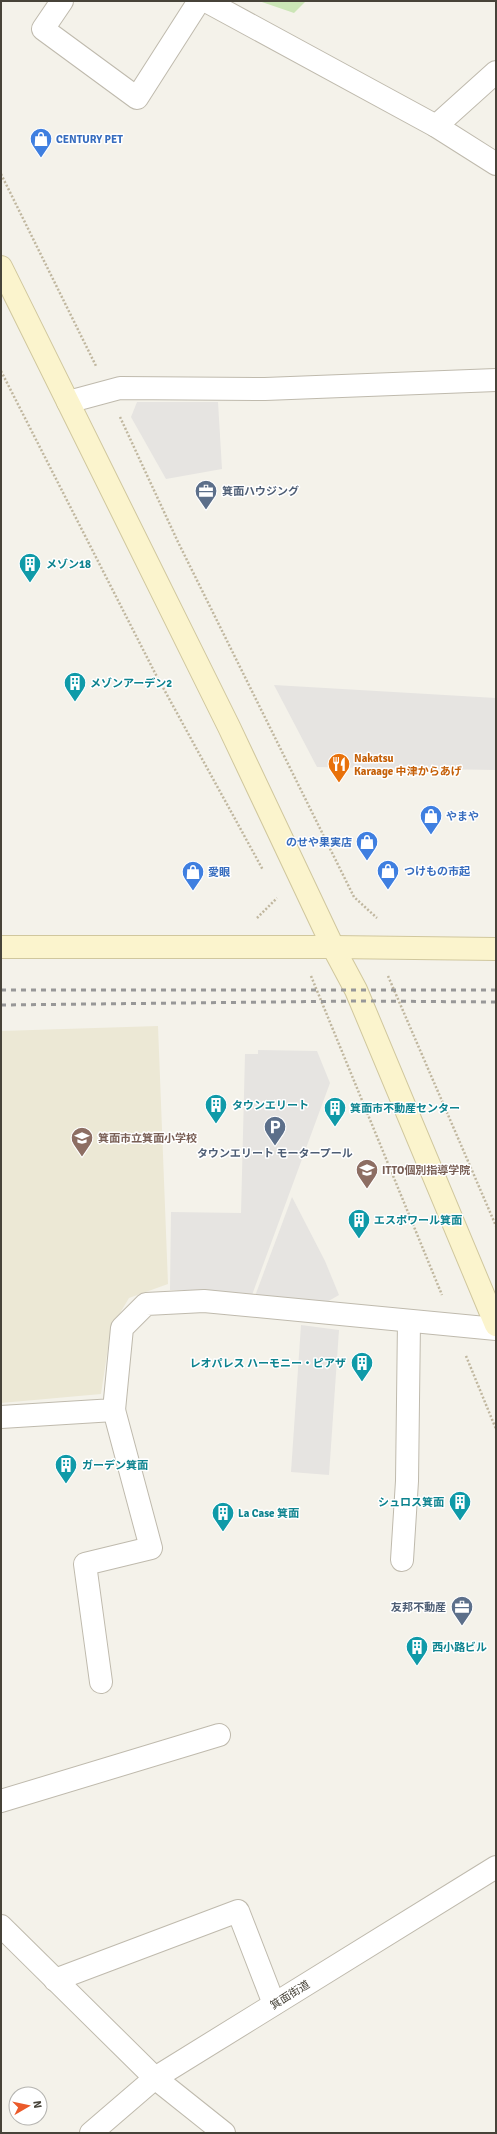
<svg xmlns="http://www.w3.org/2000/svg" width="497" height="2134" font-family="Signika,'Noto Sans JP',sans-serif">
	<rect width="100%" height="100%" fill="#f4f2ea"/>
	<!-- education -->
	<path fill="#ece8d5" d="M 158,1026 L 168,1284 L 129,1298 L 111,1328 L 101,1394 L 1,1403 L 1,1031 Z"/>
	<!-- green -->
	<path fill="#cbe5b6" d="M 259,1 L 306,1 L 294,13 Z"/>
	<!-- parking -->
	<g fill="#e6e4e1">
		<path d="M 137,402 L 218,402 L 222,469 L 166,479 L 131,417 Z"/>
		<path d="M 274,685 L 496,698 L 496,770 L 317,767 Z"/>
		<path d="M 258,1050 L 317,1051 L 330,1083 L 252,1295 L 200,1290 L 170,1290 L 171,1212 L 241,1213 L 245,1054 L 258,1054 Z"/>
		<path d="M 292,1197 L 325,1261 L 339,1295 L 325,1303 L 255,1296 Z"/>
		<path d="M 301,1325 L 339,1330 L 329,1475 L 291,1472 Z"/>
	</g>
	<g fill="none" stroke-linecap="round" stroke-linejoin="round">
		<!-- street casing -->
		<g stroke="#bfbaad" stroke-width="24">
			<g id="street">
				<path d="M 62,1 L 43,29 L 137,98 L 199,1"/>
				<path d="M 206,1 L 436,126 L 496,164"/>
				<path d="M 436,126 L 496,72"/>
				<path d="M 68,402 L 120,388 L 265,389 L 496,380"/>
				<path d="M 1,1417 L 114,1410 L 122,1328 L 146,1304 L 204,1301 L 496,1329"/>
				<path d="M 402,1560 L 407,1481 L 409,1321"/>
				<path d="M 101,1682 L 85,1564 L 151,1548 L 114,1410"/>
				<path d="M 1,1801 L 219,1735"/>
				<path d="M 1,1926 L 155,2078 L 224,2133"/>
				<path d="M 55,1980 L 238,1911 L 274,2004"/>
				<path d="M 91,2133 L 155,2078 L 496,1867"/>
			</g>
		</g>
		<!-- secondary casing -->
		<g stroke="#d0c79d" stroke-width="24">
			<g id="secondary">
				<path d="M 1,267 L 229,727 L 333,947 L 356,990 L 496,1325"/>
				<path d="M 1,947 L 333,947 L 496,949"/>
			</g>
		</g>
		<!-- path -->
		<g stroke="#c0b79f" stroke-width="2.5" stroke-dasharray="2 2" stroke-linecap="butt">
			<path d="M 1,174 L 96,366"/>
			<path d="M 1,371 L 155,673 L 263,870"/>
			<path d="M 120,417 L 178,542 L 354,897 L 377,918"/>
			<path d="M 257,918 L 277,898"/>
			<path d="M 311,976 L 442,1295"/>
			<path d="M 388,976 L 496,1226"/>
			<path d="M 466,1356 L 496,1429"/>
		</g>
		<!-- street -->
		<use href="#street" stroke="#fff" stroke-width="22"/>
		<!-- secondary -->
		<use href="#secondary" stroke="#fbf4cd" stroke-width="22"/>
		<!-- rail -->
		<g stroke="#989898" stroke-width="3" stroke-dasharray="5 5" stroke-linecap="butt">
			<path d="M 1,990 L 496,990"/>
			<path d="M 1,1005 L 361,1001 L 496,1002"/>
		</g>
	</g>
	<!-- icons -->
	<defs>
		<g id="shop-pin" transform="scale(1.15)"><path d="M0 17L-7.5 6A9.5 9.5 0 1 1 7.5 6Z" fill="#3f7fe0" stroke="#fff"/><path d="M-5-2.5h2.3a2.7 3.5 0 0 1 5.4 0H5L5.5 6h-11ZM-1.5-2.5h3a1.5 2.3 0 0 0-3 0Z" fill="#fff"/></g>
		<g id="office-pin" transform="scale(1.15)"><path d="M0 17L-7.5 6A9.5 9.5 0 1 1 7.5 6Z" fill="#5c6f8a" stroke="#fff"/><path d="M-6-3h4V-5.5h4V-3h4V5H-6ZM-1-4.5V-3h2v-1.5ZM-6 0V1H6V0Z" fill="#fff"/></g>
		<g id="building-pin" transform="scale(1.15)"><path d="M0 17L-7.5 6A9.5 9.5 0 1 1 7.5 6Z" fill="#0f9aa8" stroke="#fff"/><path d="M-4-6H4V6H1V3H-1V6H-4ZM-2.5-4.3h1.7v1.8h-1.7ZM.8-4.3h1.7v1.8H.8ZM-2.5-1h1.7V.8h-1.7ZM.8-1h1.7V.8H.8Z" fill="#fff"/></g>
		<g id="restaurant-pin" transform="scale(1.15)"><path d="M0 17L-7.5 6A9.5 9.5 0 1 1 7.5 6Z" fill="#e8710a" stroke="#fff"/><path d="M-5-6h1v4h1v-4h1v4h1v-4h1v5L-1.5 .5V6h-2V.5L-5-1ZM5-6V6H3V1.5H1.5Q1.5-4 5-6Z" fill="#fff"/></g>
		<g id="parking-pin" transform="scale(1.15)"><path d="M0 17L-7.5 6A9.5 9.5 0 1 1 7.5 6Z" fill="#5c6f8a" stroke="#fff"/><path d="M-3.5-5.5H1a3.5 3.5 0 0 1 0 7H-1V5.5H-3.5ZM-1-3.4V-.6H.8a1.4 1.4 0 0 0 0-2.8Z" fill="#fff"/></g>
		<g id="school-pin" transform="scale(1.15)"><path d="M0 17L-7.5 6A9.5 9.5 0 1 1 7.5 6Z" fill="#8d6e63" stroke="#fff"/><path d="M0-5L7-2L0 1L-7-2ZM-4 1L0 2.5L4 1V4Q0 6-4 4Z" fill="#fff"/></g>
	</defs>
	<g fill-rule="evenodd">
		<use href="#shop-pin" x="41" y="139"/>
		<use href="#office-pin" x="206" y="491"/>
		<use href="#building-pin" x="30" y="564"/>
		<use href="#building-pin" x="75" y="683"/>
		<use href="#restaurant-pin" x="339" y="764"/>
		<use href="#shop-pin" x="431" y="816"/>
		<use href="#shop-pin" x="367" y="842"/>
		<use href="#shop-pin" x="388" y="871"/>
		<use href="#shop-pin" x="193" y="872"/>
		<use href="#building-pin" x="216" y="1105"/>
		<use href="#building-pin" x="335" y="1108"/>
		<use href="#parking-pin" x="275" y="1127"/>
		<use href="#school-pin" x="82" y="1138"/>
		<use href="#school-pin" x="367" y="1170"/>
		<use href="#building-pin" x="359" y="1220"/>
		<use href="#building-pin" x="362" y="1363"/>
		<use href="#building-pin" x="66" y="1465"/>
		<use href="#building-pin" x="460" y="1502"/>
		<use href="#building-pin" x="223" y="1513"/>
		<use href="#office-pin" x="462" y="1607"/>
		<use href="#building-pin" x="417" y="1647"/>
	</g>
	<g text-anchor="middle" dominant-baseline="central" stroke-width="3" stroke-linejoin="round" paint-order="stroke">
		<!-- shop labels -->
		<g font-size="11" font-weight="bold" fill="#366cbe" stroke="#fff" text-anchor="start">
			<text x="56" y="139">CENTURY PET</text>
			<text x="446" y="816">やまや</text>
			<text x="352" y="842" text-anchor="end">のせや果実店</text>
			<text x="404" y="871">つけもの市起</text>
			<text x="208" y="872">愛眼</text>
		</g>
		<!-- service labels -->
		<g font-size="11" font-weight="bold" fill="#4e5e75" stroke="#fff" text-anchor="start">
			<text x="222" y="491">箕面ハウジング</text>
			<text x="275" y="1153" text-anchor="middle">タウンエリート モータープール</text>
			<text x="446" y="1607" text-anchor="end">友邦不動産</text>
		</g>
		<!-- culture labels -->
		<g font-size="11" font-weight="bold" fill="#0d838f" stroke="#fff" text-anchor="start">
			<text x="46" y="564">メゾン18</text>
			<text x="90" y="683">メゾンアーデン2</text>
			<text x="232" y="1105">タウンエリート</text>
			<text x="350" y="1108">箕面市不動産センター</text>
			<text x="374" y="1220">エスポワール箕面</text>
			<text x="346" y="1363" text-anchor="end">レオパレス ハーモニー・ピアザ</text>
			<text x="82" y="1465">ガーデン箕面</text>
			<text x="444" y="1502" text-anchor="end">シュロス箕面</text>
			<text x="238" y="1513">La Case 箕面</text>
			<text x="432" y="1647">西小路ビル</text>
		</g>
		<!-- food labels -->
		<g font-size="11" font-weight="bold" fill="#c56008" stroke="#fff" text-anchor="start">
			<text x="354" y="758">Nakatsu<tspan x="354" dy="13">Karaage 中津からあげ</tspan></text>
		</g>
		<!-- education labels -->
		<g font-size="11" font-weight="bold" fill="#785e54" stroke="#fff" text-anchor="start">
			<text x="98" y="1138">箕面市立箕面小学校</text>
			<text x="382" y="1170">ITTO個別指導学院</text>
		</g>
		<!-- street labels -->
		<g font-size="11" fill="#474339" stroke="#fff">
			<text transform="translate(290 1995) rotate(-32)">箕面街道</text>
		</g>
	</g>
	<!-- border -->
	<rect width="497" height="2134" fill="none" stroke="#474339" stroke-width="4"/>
	<!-- north arrow -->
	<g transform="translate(28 2106) rotate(81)"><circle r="19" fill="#ffffff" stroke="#b5b4b0"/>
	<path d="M0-3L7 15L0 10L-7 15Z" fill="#eb5a2a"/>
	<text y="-6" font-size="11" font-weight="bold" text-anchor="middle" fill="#474339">N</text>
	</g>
</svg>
